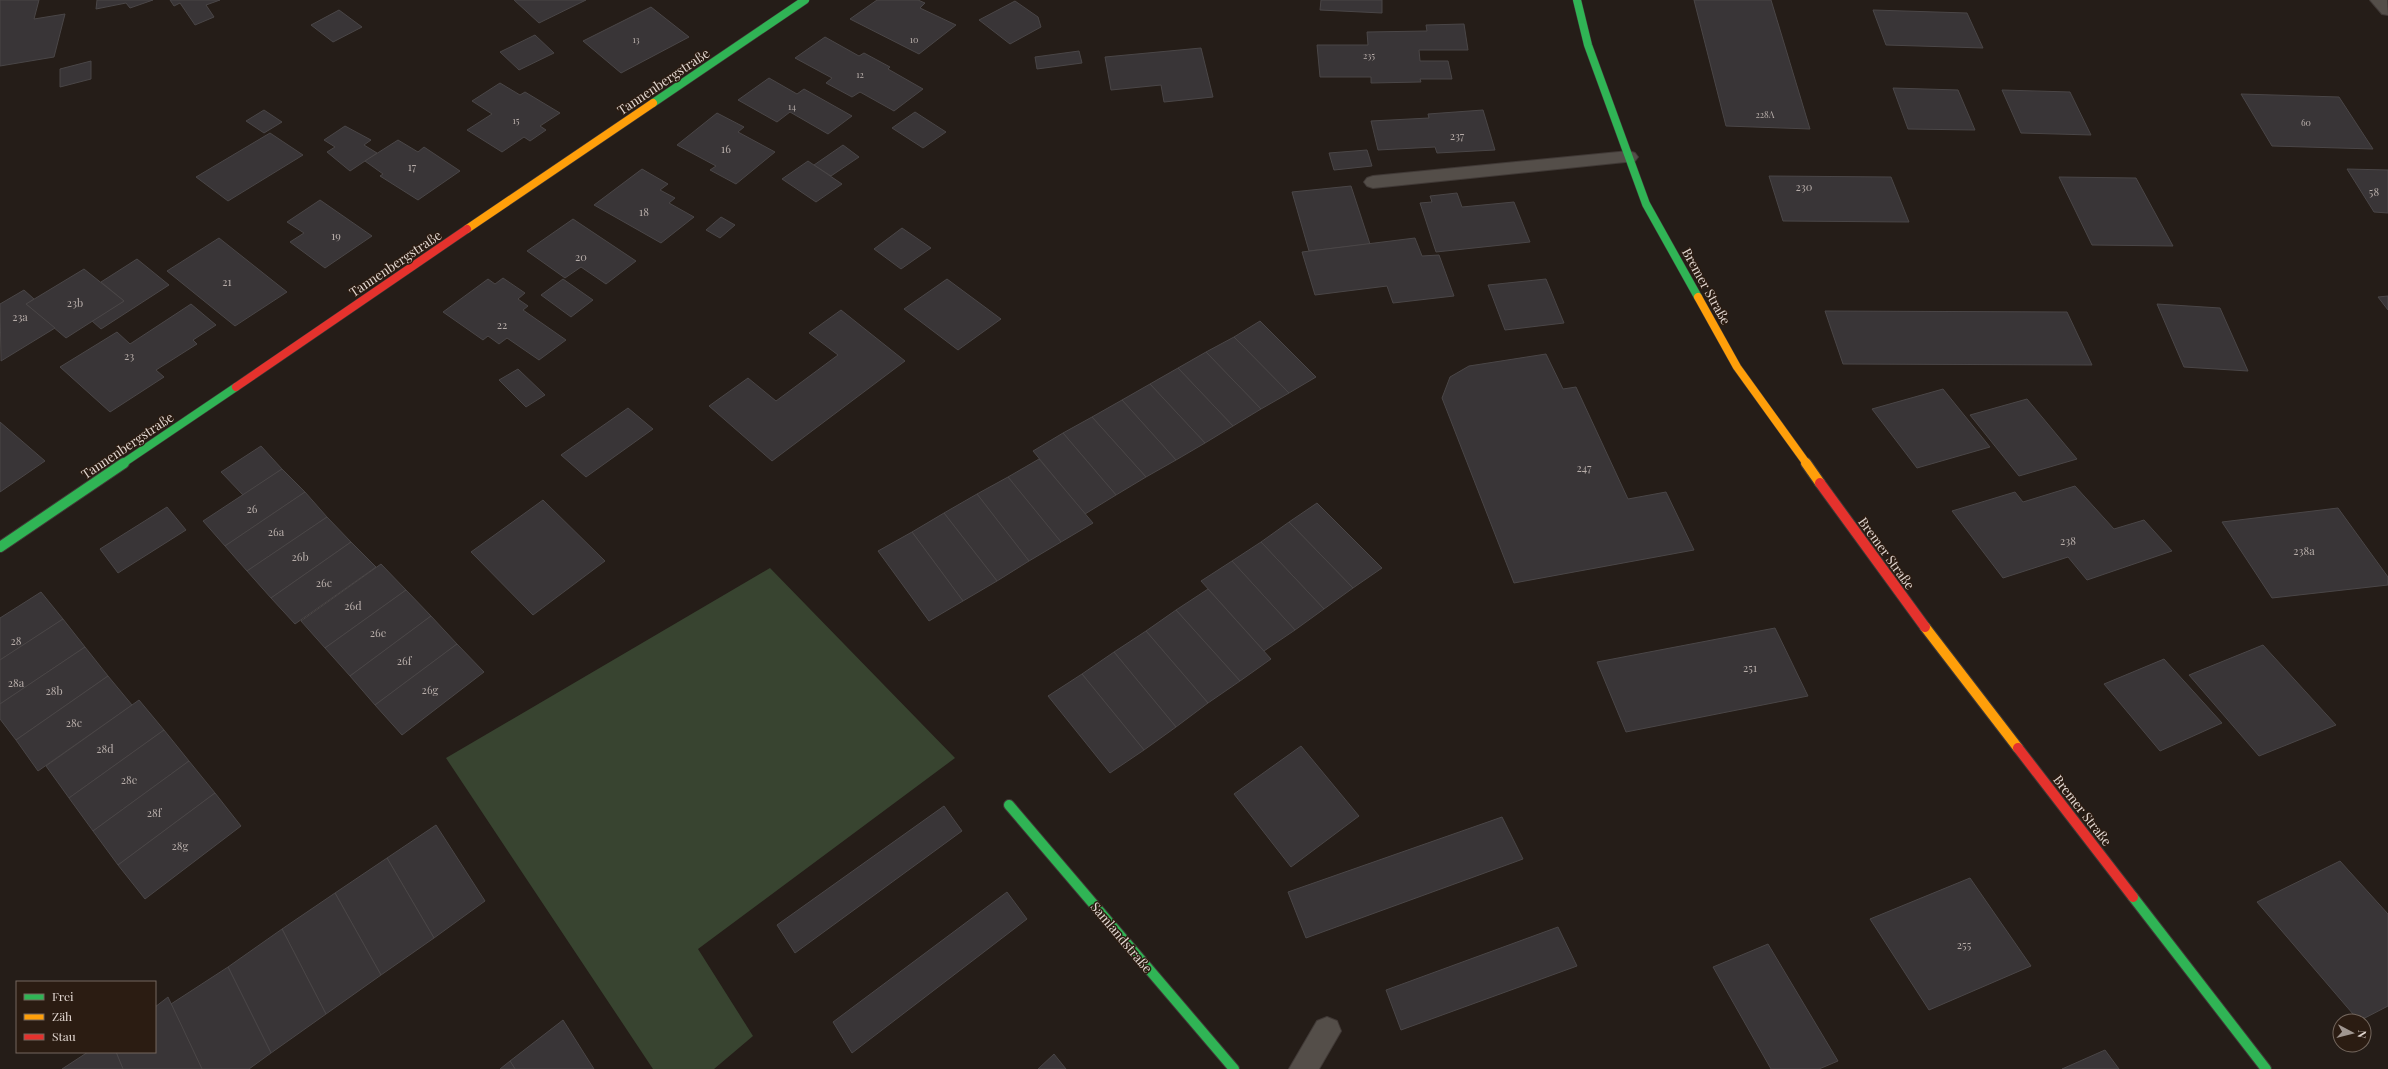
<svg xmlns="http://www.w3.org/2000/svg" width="2388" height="1069" font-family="'Playfair Display',serif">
	<rect width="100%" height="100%" fill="#251d18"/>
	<!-- green -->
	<path fill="#384430" d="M 770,568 L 955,758 L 698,949 L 753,1036 L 714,1069 L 653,1069 L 446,758 Z"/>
	<!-- building -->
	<g fill="#393537" stroke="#4a4647">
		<path d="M 0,0 L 39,0 L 34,19 L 65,14 L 54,57 L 0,66 Z"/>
		<path d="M 97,0 L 153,0 L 130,8 L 126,3 L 96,9 Z"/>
		<path d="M 170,0 L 220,0 L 206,5 L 214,17 L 195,25 L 180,3 L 174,6 Z"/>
		<path d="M 514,0 L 586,0 L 539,23 Z"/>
		<path d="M 877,0 L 918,0 L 925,3 L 920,8 L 956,25 L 919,54 L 850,19 Z"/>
		<path d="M 1321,0 L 1382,0 L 1382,13 L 1320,10 Z"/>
		<path d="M 1694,0 L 1771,0 L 1810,129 L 1726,126 Z"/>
		<path d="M 1015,1 L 1038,17 L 1041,27 L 1010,44 L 979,20 Z"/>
		<path d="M 651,7 L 689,37 L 621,73 L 583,41 Z"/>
		<path d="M 339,10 L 362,27 L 333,42 L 311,25 Z"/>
		<path d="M 1873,10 L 1967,13 L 1983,48 L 1886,45 Z"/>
		<path d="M 1464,24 L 1468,50 L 1419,50 L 1420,61 L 1448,61 L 1452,79 L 1420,79 L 1421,82 L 1371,83 L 1371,77 L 1320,77 L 1317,45 L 1368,45 L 1367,32 L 1427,31 L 1426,25 Z"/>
		<path d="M 535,35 L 554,53 L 519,70 L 500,52 Z"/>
		<path d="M 825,37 L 859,56 L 864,53 L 890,67 L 888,69 L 923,89 L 894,111 L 860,92 L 852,97 L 826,83 L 832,78 L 795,58 Z"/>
		<path d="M 1201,48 L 1213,97 L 1164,102 L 1161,85 L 1111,90 L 1105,57 Z"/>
		<path d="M 1079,51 L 1082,63 L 1037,69 L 1035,57 Z"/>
		<path d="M 91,61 L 91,79 L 60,87 L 60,69 Z"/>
		<path d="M 769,78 L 797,94 L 804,89 L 852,116 L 828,134 L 790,112 L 777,122 L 738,100 Z"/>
		<path d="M 500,83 L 520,95 L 525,92 L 560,113 L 540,126 L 546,130 L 530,141 L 524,137 L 502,152 L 467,130 L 492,114 L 472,101 Z"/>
		<path d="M 1893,88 L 1958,90 L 1975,130 L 1908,129 Z"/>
		<path d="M 2002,90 L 2070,92 L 2091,135 L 2021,133 Z"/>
		<path d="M 2241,94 L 2339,97 L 2373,149 L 2272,146 Z"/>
		<path d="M 264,110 L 282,122 L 264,133 L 246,121 Z"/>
		<path d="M 1483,110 L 1495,150 L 1437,153 L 1435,147 L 1378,150 L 1371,121 L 1429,118 L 1428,114 Z"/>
		<path d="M 915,112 L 946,132 L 923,148 L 892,128 Z"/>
		<path d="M 717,113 L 744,127 L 738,132 L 775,152 L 736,184 L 710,170 L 716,166 L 677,145 Z"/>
		<path d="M 345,126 L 371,140 L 364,145 L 377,153 L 350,171 L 327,152 L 335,147 L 324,140 Z"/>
		<path d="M 270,133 L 303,155 L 228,201 L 196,177 Z"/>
		<path d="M 398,140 L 418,152 L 424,147 L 460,171 L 418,200 L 380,176 L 383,174 L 365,161 Z"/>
		<path d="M 843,145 L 859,157 L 831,176 L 814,165 Z"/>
		<path d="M 1367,150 L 1372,166 L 1334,170 L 1329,153 Z"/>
		<path d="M 808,161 L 842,184 L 816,202 L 782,179 Z"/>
		<path d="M 642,169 L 668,184 L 660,190 L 675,198 L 669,203 L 694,217 L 661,243 L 594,205 Z"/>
		<path d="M 2347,169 L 2388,170 L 2388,213 L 2374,212 Z"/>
		<path d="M 1769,176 L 1891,177 L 1909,222 L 1783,221 Z"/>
		<path d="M 2059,177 L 2136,178 L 2173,246 L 2092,245 Z"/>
		<path d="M 1351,186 L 1370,244 L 1309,251 L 1292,192 Z"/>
		<path d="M 1457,193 L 1462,207 L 1514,202 L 1530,242 L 1436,252 L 1420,203 L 1432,202 L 1430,196 Z"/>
		<path d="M 320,200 L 372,236 L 325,268 L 290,242 L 304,233 L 287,222 Z"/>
		<path d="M 721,217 L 735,225 L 720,238 L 706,230 Z"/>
		<path d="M 573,219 L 636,261 L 606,284 L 581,267 L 565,278 L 527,251 Z"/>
		<path d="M 902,228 L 931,248 L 901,269 L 874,249 Z"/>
		<path d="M 219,238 L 287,292 L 235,326 L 167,271 Z"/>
		<path d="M 1415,238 L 1422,256 L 1439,255 L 1454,296 L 1393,303 L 1387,286 L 1315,295 L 1302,252 Z"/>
		<path d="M 137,259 L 169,285 L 101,329 L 92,321 L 124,301 L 101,282 Z"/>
		<path d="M 84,269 L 124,301 L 66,338 L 26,304 Z"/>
		<path d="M 503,278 L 525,293 L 518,299 L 528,306 L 523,310 L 566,340 L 539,360 L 507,338 L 499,344 L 488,336 L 483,340 L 443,312 L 488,279 L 495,284 Z"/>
		<path d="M 563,279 L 593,300 L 571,317 L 541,295 Z"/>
		<path d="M 947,279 L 1001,319 L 958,350 L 904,309 Z"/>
		<path d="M 1546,279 L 1564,323 L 1505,330 L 1488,285 Z"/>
		<path d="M 24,290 L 34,299 L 26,304 L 55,328 L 1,361 L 0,304 Z"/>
		<path d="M 2388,296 L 2388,310 L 2378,297 Z"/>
		<path d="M 191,304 L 216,325 L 193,340 L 197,344 L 156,370 L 164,377 L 110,412 L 60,367 L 117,332 L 130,344 Z"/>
		<path d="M 2157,304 L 2220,308 L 2248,371 L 2184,367 Z"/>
		<path d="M 841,310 L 905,361 L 772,461 L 709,406 L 748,378 L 776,401 L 838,355 L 809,333 Z"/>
		<path d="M 1825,311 L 2067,312 L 2092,365 L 1843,364 Z"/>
		<path d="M 1260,321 L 1316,377 L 1289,393 L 1234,337 Z"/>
		<path d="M 1234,337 L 1289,393 L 1261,409 L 1206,352 Z"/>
		<path d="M 1206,352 L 1261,409 L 1233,426 L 1178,368 Z"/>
		<path d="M 1546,354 L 1563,389 L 1576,387 L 1628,499 L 1666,492 L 1694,550 L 1514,583 L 1442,398 L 1450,377 L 1469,366 Z"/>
		<path d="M 1178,368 L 1233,426 L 1205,443 L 1150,384 Z"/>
		<path d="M 518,369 L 545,395 L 526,407 L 499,380 Z"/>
		<path d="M 1150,384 L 1205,443 L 1176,460 L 1122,400 Z"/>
		<path d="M 1943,389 L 1990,447 L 1917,468 L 1872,409 Z"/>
		<path d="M 2027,399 L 2077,459 L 2019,476 L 1970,415 Z"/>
		<path d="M 1122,400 L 1176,460 L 1146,477 L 1092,417 Z"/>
		<path d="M 628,408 L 653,429 L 586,477 L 561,455 Z"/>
		<path d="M 1092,417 L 1146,477 L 1116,495 L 1063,433 Z"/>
		<path d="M 0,422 L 45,461 L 0,492 Z"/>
		<path d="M 1063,433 L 1116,495 L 1085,514 L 1033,451 Z"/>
		<path d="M 261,446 L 282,469 L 243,495 L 221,472 Z"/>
		<path d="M 1039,459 L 1093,523 L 1061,542 L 1008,477 Z"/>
		<path d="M 282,469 L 305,492 L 225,546 L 203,521 Z"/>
		<path d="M 1008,477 L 1061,542 L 1029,561 L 977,494 Z"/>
		<path d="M 2075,486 L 2114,529 L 2144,520 L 2172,551 L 2087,580 L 2068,557 L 2003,578 L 1952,511 L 2015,492 L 2023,502 Z"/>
		<path d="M 305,492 L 327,517 L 247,571 L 225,546 Z"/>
		<path d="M 977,494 L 1029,561 L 997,581 L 944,513 Z"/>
		<path d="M 543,500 L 605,561 L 533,615 L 471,552 Z"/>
		<path d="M 1317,503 L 1382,568 L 1353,588 L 1289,522 Z"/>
		<path d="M 167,507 L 186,530 L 118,573 L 100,549 Z"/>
		<path d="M 2338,508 L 2388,577 L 2388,585 L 2272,598 L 2222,522 Z"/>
		<path d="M 944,513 L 997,581 L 963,601 L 912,532 Z"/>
		<path d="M 327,517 L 351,542 L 271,598 L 247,571 Z"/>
		<path d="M 1289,522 L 1353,588 L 1324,609 L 1261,542 Z"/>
		<path d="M 912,532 L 963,601 L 929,621 L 878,551 Z"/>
		<path d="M 351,542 L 376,567 L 295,624 L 271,598 Z"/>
		<path d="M 1261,542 L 1324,609 L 1295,630 L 1232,561 Z"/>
		<path d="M 1232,561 L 1295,630 L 1264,651 L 1201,581 Z"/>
		<path d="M 381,564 L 406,590 L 325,648 L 301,621 Z"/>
		<path d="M 1208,589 L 1271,659 L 1240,681 L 1176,610 Z"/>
		<path d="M 406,590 L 431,616 L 350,676 L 325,648 Z"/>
		<path d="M 41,592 L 63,619 L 0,660 L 0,618 Z"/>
		<path d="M 1176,610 L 1240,681 L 1208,703 L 1146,631 Z"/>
		<path d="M 431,616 L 457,644 L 375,705 L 350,676 Z"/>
		<path d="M 63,619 L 85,647 L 0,704 L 0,660 Z"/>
		<path d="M 1775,628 L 1808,696 L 1626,732 L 1597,662 Z"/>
		<path d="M 1146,631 L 1208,703 L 1176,727 L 1114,652 Z"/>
		<path d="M 457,644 L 484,672 L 402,735 L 375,705 Z"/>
		<path d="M 2263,645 L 2336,725 L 2259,756 L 2189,675 Z"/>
		<path d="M 85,647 L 108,676 L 16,740 L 0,719 L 0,704 Z"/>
		<path d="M 1114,652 L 1176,727 L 1144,750 L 1082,674 Z"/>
		<path d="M 2164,659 L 2222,723 L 2160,751 L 2104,684 Z"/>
		<path d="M 1082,674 L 1144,750 L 1110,773 L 1048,696 Z"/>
		<path d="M 108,676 L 132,705 L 38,771 L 16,740 Z"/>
		<path d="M 139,700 L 164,730 L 69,798 L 46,766 Z"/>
		<path d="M 164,730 L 189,761 L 93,831 L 69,798 Z"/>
		<path d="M 1301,746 L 1359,816 L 1291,867 L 1234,794 Z"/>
		<path d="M 189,761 L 215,793 L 118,865 L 93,831 Z"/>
		<path d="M 215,793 L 241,826 L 145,899 L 118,865 Z"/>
		<path d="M 944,806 L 962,831 L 795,953 L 777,925 Z"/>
		<path d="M 1502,817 L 1523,859 L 1306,938 L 1288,892 Z"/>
		<path d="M 436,825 L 485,901 L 434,938 L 387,858 Z"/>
		<path d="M 387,858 L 434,938 L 381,975 L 335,893 Z"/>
		<path d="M 2340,861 L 2388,914 L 2388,1006 L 2359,1021 L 2257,902 Z"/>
		<path d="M 1970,878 L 2031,966 L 1929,1010 L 1870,919 Z"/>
		<path d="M 1007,892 L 1027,919 L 852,1053 L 833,1022 Z"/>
		<path d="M 335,893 L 381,975 L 326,1014 L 282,929 Z"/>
		<path d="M 1558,927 L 1577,966 L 1401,1030 L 1386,990 Z"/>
		<path d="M 282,929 L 326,1014 L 271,1053 L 228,967 Z"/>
		<path d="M 1768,944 L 1838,1061 L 1819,1069 L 1771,1069 L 1713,967 Z"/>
		<path d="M 228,967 L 271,1053 L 249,1069 L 202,1069 L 171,1004 Z"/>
		<path d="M 168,997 L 202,1069 L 123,1069 L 116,1052 L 155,1052 L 155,1007 Z"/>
		<path d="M 563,1020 L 594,1069 L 515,1069 L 510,1061 Z"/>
		<path d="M 2105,1050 L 2119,1069 L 2062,1069 Z"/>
		<path d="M 88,1052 L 116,1052 L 123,1069 L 62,1069 Z"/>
		<path d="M 1054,1054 L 1066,1069 L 1038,1069 Z"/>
		<path d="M 510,1061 L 515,1069 L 500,1069 Z"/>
	</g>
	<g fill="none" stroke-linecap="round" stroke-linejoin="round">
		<!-- lane casing -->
		<g stroke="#403936" stroke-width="2">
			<path id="lane" d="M 1629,151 L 1635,153 L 1638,157 L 1635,161 L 1373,188 L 1367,186 L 1364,182 L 1367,178 L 1373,176 Z"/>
		</g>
		<!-- street casing -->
		<g stroke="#403936" stroke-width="2">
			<g id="street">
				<path d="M 2370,0 L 2387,0 L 2388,15 L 2382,14 Z"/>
				<path d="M 1327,1017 L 1337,1021 L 1341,1031 L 1319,1069 L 1289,1069 L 1317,1021 Z"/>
			</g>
		</g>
		<!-- fast-far1 casing -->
		<g stroke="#403936" stroke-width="9">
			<g id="fast-far1">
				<path d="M 1577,0 L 1588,45 L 1646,204 L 1698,297"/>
				<path d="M 653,103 L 805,0"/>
				<path d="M 122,464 L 236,387"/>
			</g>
		</g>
		<!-- fast casing -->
		<g stroke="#403936" stroke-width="12">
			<g id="fast">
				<path d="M 0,547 L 124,463"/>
				<path d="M 1009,805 L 1234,1069"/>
				<path d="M 2133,897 L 2266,1069"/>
			</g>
		</g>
		<!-- slow-far1 casing -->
		<g stroke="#403936" stroke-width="9">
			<g id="slow-far1">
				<path d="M 467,229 L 653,103"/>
				<path d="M 1698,297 L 1737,367 L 1807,464"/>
			</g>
		</g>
		<!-- slow casing -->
		<g stroke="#403936" stroke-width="12">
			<g id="slow">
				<path d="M 1806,463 L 1820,483"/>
				<path d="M 1925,627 L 2018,748"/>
			</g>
		</g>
		<!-- jam-far1 casing -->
		<g stroke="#403936" stroke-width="9">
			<path id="jam-far1" d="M 236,387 L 467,229"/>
		</g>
		<!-- jam casing -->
		<g stroke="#403936" stroke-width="12">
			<g id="jam">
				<path d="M 1820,483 L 1925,627"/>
				<path d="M 2018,748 L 2133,897"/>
			</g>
		</g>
		<!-- lane -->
		<use href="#lane" fill="#544e49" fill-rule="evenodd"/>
		<!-- street -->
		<use href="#street" fill="#544e49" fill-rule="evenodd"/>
		<!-- fast-far1 -->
		<use href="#fast-far1" stroke="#30b455" stroke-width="8"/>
		<!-- fast -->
		<use href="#fast" stroke="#30b455" stroke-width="10"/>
		<!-- slow-far1 -->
		<use href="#slow-far1" stroke="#ff9f0a" stroke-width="8"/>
		<!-- slow -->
		<use href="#slow" stroke="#ff9f0a" stroke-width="10"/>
		<!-- jam-far1 -->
		<use href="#jam-far1" stroke="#e5322d" stroke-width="8"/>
		<!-- jam -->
		<use href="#jam" stroke="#e5322d" stroke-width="10"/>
	</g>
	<g text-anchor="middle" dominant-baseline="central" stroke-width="3" stroke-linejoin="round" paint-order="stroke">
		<!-- far-number labels -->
		<g font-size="9" fill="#b8aeaa">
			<text x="636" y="39">13</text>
			<text x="914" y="39">10</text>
			<text x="1369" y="55">235</text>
			<text x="860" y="74">12</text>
			<text x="792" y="106">14</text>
			<text x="1765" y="114">228A</text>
			<text x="516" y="120">15</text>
			<text x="2306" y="122">60</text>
		</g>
		<!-- number labels -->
		<g font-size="11" fill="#b8aeaa">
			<text x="1457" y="135">237</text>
			<text x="726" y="148">16</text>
			<text x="412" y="166">17</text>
			<text x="1804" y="186">230</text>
			<text x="2374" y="191">58</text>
			<text x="644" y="211">18</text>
			<text x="336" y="235">19</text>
			<text x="581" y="256">20</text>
			<text x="227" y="281">21</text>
			<text x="75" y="302">23b</text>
			<text x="20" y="316">23a</text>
			<text x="502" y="324">22</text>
			<text x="129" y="355">23</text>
			<text x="1584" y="467">247</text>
			<text x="252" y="508">26</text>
			<text x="276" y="531">26a</text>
			<text x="2068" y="540">238</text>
			<text x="2304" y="550">238a</text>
			<text x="300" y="556">26b</text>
			<text x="324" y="582">26c</text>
			<text x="353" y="605">26d</text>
			<text x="378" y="632">26e</text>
			<text x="16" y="640">28</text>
			<text x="404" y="660">26f</text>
			<text x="1750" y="667">251</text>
			<text x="16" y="682">28a</text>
			<text x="430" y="689">26g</text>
			<text x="54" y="690">28b</text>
			<text x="74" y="722">28c</text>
			<text x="105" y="748">28d</text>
			<text x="129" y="779">28e</text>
			<text x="154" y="812">28f</text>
			<text x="180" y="845">28g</text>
			<text x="1964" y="944">255</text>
		</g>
		<!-- street labels -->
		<g font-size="13" fill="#e2d7d1" stroke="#2b1c12">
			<text transform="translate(663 81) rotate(-34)">Tannenbergstraße</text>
			<text transform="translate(395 263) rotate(-34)">Tannenbergstraße</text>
			<text transform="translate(1707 286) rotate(61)">Bremer Straße</text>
			<text transform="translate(127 445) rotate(-34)">Tannenbergstraße</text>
			<text transform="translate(1887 553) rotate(54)">Bremer Straße</text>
			<text transform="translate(2083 810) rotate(52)">Bremer Straße</text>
			<text transform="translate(1122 937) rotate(50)">Samlandstraße</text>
		</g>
	</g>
	<!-- legend -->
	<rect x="16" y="981" width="140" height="72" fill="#2b1c12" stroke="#74675e"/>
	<rect x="24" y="994" width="20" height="6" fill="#30b455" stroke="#74675e"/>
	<text x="52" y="1001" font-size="12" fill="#e2d7d1">Frei</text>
	<rect x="24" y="1014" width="20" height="6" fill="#ff9f0a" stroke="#74675e"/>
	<text x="52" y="1021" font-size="12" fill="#e2d7d1">Zäh</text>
	<rect x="24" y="1034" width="20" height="6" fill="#e5322d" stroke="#74675e"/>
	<text x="52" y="1041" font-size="12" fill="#e2d7d1">Stau</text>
	<!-- north arrow -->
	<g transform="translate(2352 1033) rotate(97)"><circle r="19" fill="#2b1c12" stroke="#74675e"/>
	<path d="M0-3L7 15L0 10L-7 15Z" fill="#a09690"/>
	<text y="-6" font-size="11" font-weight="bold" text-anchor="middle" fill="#e2d7d1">N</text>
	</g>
</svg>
